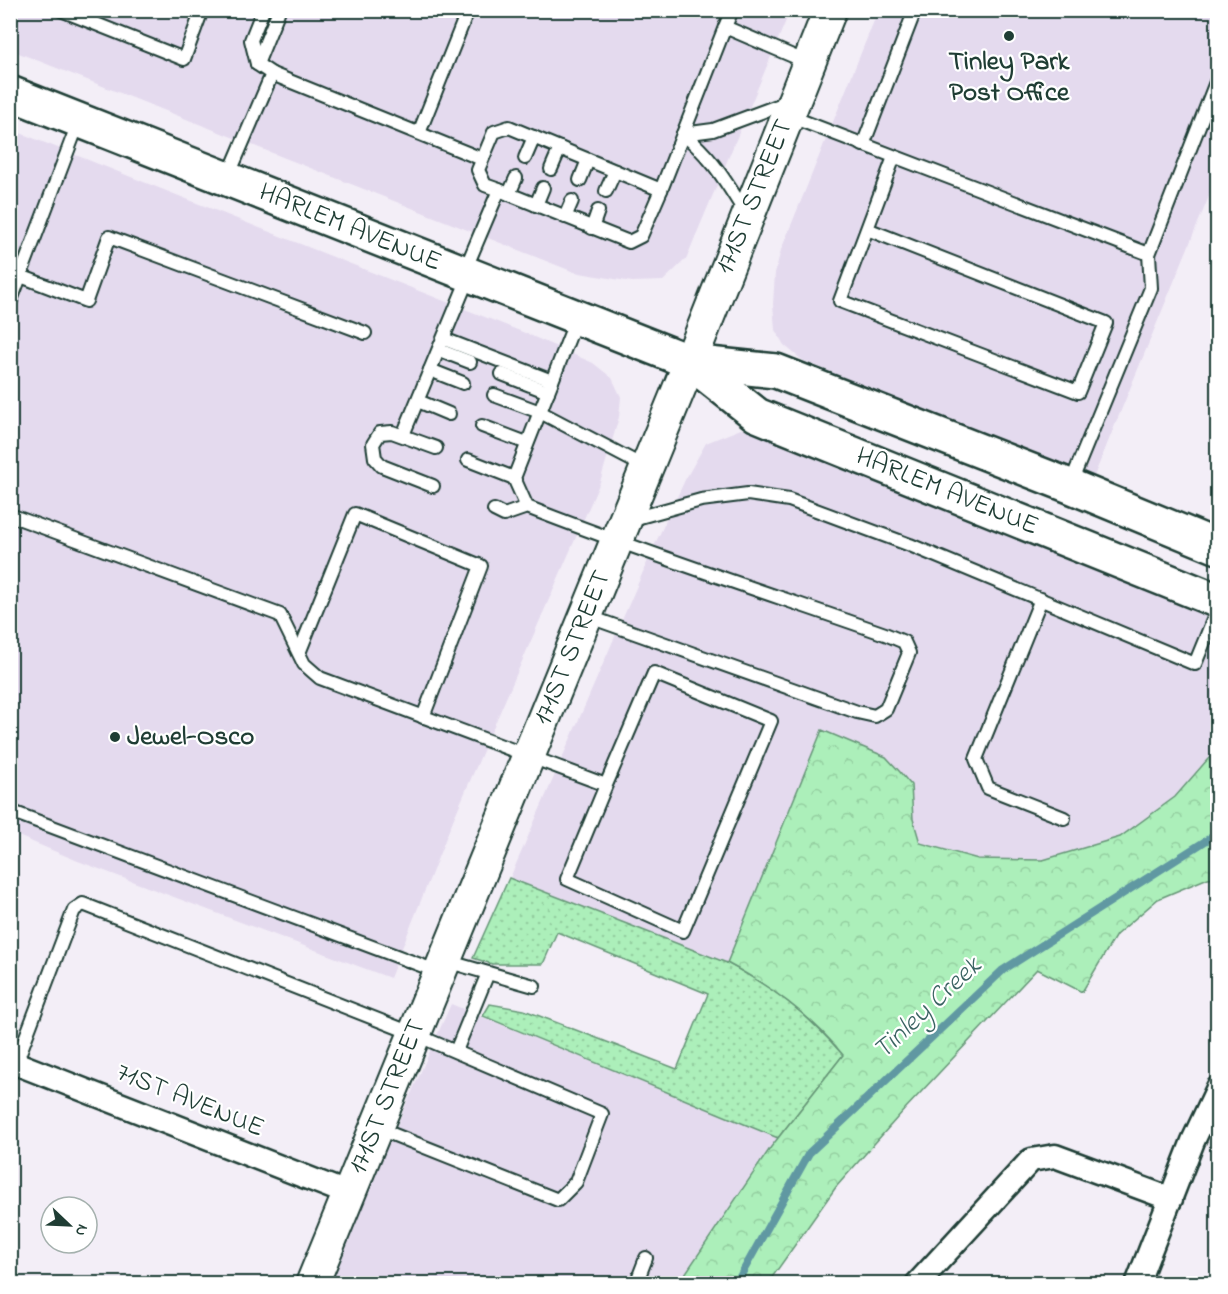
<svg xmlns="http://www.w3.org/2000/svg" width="1228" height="1294" font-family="'Indie Flower',sans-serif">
	<defs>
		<pattern id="grass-dots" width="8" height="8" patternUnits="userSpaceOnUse" patternTransform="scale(1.5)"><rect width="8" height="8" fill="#acefba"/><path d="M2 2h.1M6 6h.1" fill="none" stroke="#94cea0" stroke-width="1.8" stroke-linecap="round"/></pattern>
		<pattern id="forest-crowns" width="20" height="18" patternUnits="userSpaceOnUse" patternTransform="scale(1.5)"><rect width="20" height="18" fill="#acefba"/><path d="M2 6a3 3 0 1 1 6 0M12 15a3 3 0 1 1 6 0" fill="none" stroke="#94cea0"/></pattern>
	</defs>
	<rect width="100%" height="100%" fill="#f3eef7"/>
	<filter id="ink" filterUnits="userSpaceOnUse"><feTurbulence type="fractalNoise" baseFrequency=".0167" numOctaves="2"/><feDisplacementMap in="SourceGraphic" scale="12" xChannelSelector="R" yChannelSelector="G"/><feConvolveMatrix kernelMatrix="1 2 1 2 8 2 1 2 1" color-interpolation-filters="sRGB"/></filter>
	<g filter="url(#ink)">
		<!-- built -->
		<g fill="#e4daee">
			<path d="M 619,10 L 632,16 L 635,10 L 790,11 L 686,259 L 663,281 L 632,282 L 574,272 L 11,50 L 10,11 Z"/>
			<path d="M 878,11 L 1217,11 L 1217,177 L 1092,481 L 802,360 L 784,345 L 775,330 L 773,304 L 775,273 L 781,250 Z"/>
			<path d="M 10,129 L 525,333 L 593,363 L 612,378 L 621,397 L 619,417 L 600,482 L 453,820 L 390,978 L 78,861 L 11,833 Z"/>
			<path d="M 741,429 L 792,442 L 1217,621 L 1217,752 L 1208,759 L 1175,797 L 1120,837 L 1043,860 L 978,859 L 920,843 L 913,819 L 911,785 L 823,730 L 727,963 L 510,878 L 656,542 L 685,480 L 706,443 Z"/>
			<path d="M 451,1004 L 778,1138 L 679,1283 L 326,1284 Z"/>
		</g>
		<!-- grass -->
		<path fill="url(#grass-dots)" stroke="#669677" stroke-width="1.5" d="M 509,878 L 727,963 C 776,989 806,1013 843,1055 L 778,1138 L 483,1016 L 490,1004 L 524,1010 L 677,1069 L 708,994 L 557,932 L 543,964 L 492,964 L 473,958 Z"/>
		<!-- forest -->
		<path fill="url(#forest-crowns)" stroke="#669677" stroke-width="1.5" d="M 822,730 L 886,757 L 900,772 L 911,785 L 913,819 L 920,843 L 978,859 L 1043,860 L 1120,837 L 1175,797 L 1208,759 L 1217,752 L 1217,877 L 1208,878 L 1158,899 L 1116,935 L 1082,992 L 1037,969 L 905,1109 L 836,1187 L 768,1283 L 679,1283 L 771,1147 L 843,1055 C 811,1015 772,987 727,963 Z"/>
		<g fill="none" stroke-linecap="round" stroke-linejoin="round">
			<!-- stream -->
			<path stroke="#6098a2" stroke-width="8" d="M 736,1284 L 809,1153 L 1003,970 L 1218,833"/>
			<!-- lane casing -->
			<g stroke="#1f3d34" stroke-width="16">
				<g id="lane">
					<path d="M 61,10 L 184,59 L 202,10"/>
					<path d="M 263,10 L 251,40 L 257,64 L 272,74"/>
					<path d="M 732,10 L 725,27 L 809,63"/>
					<path d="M 257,64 L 279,10"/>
					<path d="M 789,116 L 1149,254"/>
					<path d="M 419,133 L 468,10"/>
					<path d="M 683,134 L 713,130 L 788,102"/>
					<path d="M 683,134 C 713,158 725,181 745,212"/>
					<path d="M 863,145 L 915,10"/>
					<path d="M 525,158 L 534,137"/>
					<path d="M 551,169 L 560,148"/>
					<path d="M 227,179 L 272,74 L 482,159"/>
					<path d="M 580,180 L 588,160"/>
					<path d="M 499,190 L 485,185 L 478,170 L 494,132 L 509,127 L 661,190 L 725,27"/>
					<path d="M 606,191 L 615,171"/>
					<path d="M 509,194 L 516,178"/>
					<path d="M 536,205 L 543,188"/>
					<path d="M 565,217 L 572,201"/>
					<path d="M 592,228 L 598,211"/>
					<path d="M 867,229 L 1106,323 L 1078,392 L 840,301 L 894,157"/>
					<path d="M 465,270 L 499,190 L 629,242 L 641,236 L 661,190"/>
					<path d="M 10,272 L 86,301 L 109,237 L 365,333"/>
					<path d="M 10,303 L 79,121"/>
					<path d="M 576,320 L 514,478 L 527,507 C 644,553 765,592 885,634 L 904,642 L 909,653 L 886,709 L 875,716 L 857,712 L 587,616"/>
					<path d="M 444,339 L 552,381"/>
					<path d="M 439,350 L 470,362"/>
					<path d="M 430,370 L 463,383"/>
					<path d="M 502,374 L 548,392"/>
					<path d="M 494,395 L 540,412 L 645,467"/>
					<path d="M 418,401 L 449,414"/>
					<path d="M 482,426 L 527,443"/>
					<path d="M 403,435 L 469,276"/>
					<path d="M 468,460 L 514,478"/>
					<path d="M 1070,485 L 1151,288 L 1149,254 L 1218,77"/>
					<path d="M 433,486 L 382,466 L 375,458 L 373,444 L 380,433 L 392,432 L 436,448"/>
					<path d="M 494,510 L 504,515 L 527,507"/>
					<path d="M 10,515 L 280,615 L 304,664 L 320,678 L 606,785 L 654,673 L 771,721 L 683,931 L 567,879 L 606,785"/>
					<path d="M 629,520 L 701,500 L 748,494 L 789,500 L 910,545 L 1195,664 L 1218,608"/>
					<path d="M 1041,599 L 976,759 L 988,788 L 1064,818"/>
					<path d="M 299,653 L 355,514 L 481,566 L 423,717"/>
					<path d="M 10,811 L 439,972"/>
					<path d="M 446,961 L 534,986"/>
					<path d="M 456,1051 L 488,973"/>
					<path d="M 16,1063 L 74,910 L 83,904 L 414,1034 L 602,1114 L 576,1182 L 558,1200 L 377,1128"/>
					<path d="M 636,1284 L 646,1258"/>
				</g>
			</g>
			<!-- street casing -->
			<g stroke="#1f3d34" stroke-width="27">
				<g id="street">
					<path d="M 10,1061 L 349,1194"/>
					<path d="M 917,1284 L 1031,1160 L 1055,1156 L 1171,1199"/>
					<path d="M 1137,1284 L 1193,1141 L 1218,1088"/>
				</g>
			</g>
			<!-- secondary casing -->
			<g stroke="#1f3d34" stroke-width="36">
				<path id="secondary" d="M 312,1284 L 690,362 L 830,10"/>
			</g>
			<!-- primary casing -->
			<g stroke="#1f3d34" stroke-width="38">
				<g id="primary">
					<path d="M 10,93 L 690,362 L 776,371 L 1070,486 L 1218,547"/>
					<path d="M 690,362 L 757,415 L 1218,601"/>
				</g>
			</g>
			<!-- lane -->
			<use href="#lane" stroke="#fff" stroke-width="12"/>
			<!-- street -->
			<use href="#street" stroke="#fff" stroke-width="22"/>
			<!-- secondary -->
			<use href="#secondary" stroke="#fff" stroke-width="32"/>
			<!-- primary -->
			<use href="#primary" stroke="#fff" stroke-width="33"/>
		</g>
	</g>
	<!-- markers -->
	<g fill="#1f3d34" stroke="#fff" stroke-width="2">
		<circle cx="1009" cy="36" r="6"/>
		<circle cx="115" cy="737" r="6"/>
	</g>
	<g text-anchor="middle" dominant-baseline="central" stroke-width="4.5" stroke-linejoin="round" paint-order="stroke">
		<!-- poi labels -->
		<g font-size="27" font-weight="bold" fill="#1f3d34" stroke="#fff">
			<text x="1009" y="62">Tinley Park<tspan x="1009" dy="31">Post Office</tspan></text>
			<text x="127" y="737" text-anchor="start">Jewel-Osco</text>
		</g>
		<!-- street labels -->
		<g font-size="27" fill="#1f3d34" stroke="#fff">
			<text transform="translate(755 197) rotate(-68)">171ST STREET</text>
			<text transform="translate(350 228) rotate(22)">HARLEM AVENUE</text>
			<text transform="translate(947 492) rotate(22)">HARLEM AVENUE</text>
			<text transform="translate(573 648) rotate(-68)">171ST STREET</text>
			<text transform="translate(388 1097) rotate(-68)">171ST STREET</text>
			<text transform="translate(190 1101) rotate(22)">71ST AVENUE</text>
		</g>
		<!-- water labels -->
		<g font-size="28" font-style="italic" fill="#3a6362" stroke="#fff">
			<text transform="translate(928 1009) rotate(-43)">Tinley Creek</text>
		</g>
	</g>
	<!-- margin -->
	<rect width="1228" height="1294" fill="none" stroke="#fff" stroke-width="36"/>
	<rect x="18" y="18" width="1192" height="1258" fill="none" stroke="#1f3d34" stroke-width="2" filter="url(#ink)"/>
	<!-- north arrow -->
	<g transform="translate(69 1225) rotate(113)"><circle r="28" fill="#ffffff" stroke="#a5b1ae" stroke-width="1.5"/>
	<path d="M0-4.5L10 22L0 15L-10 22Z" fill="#1f3d34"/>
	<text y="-9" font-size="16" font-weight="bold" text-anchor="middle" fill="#1f3d34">N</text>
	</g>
</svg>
